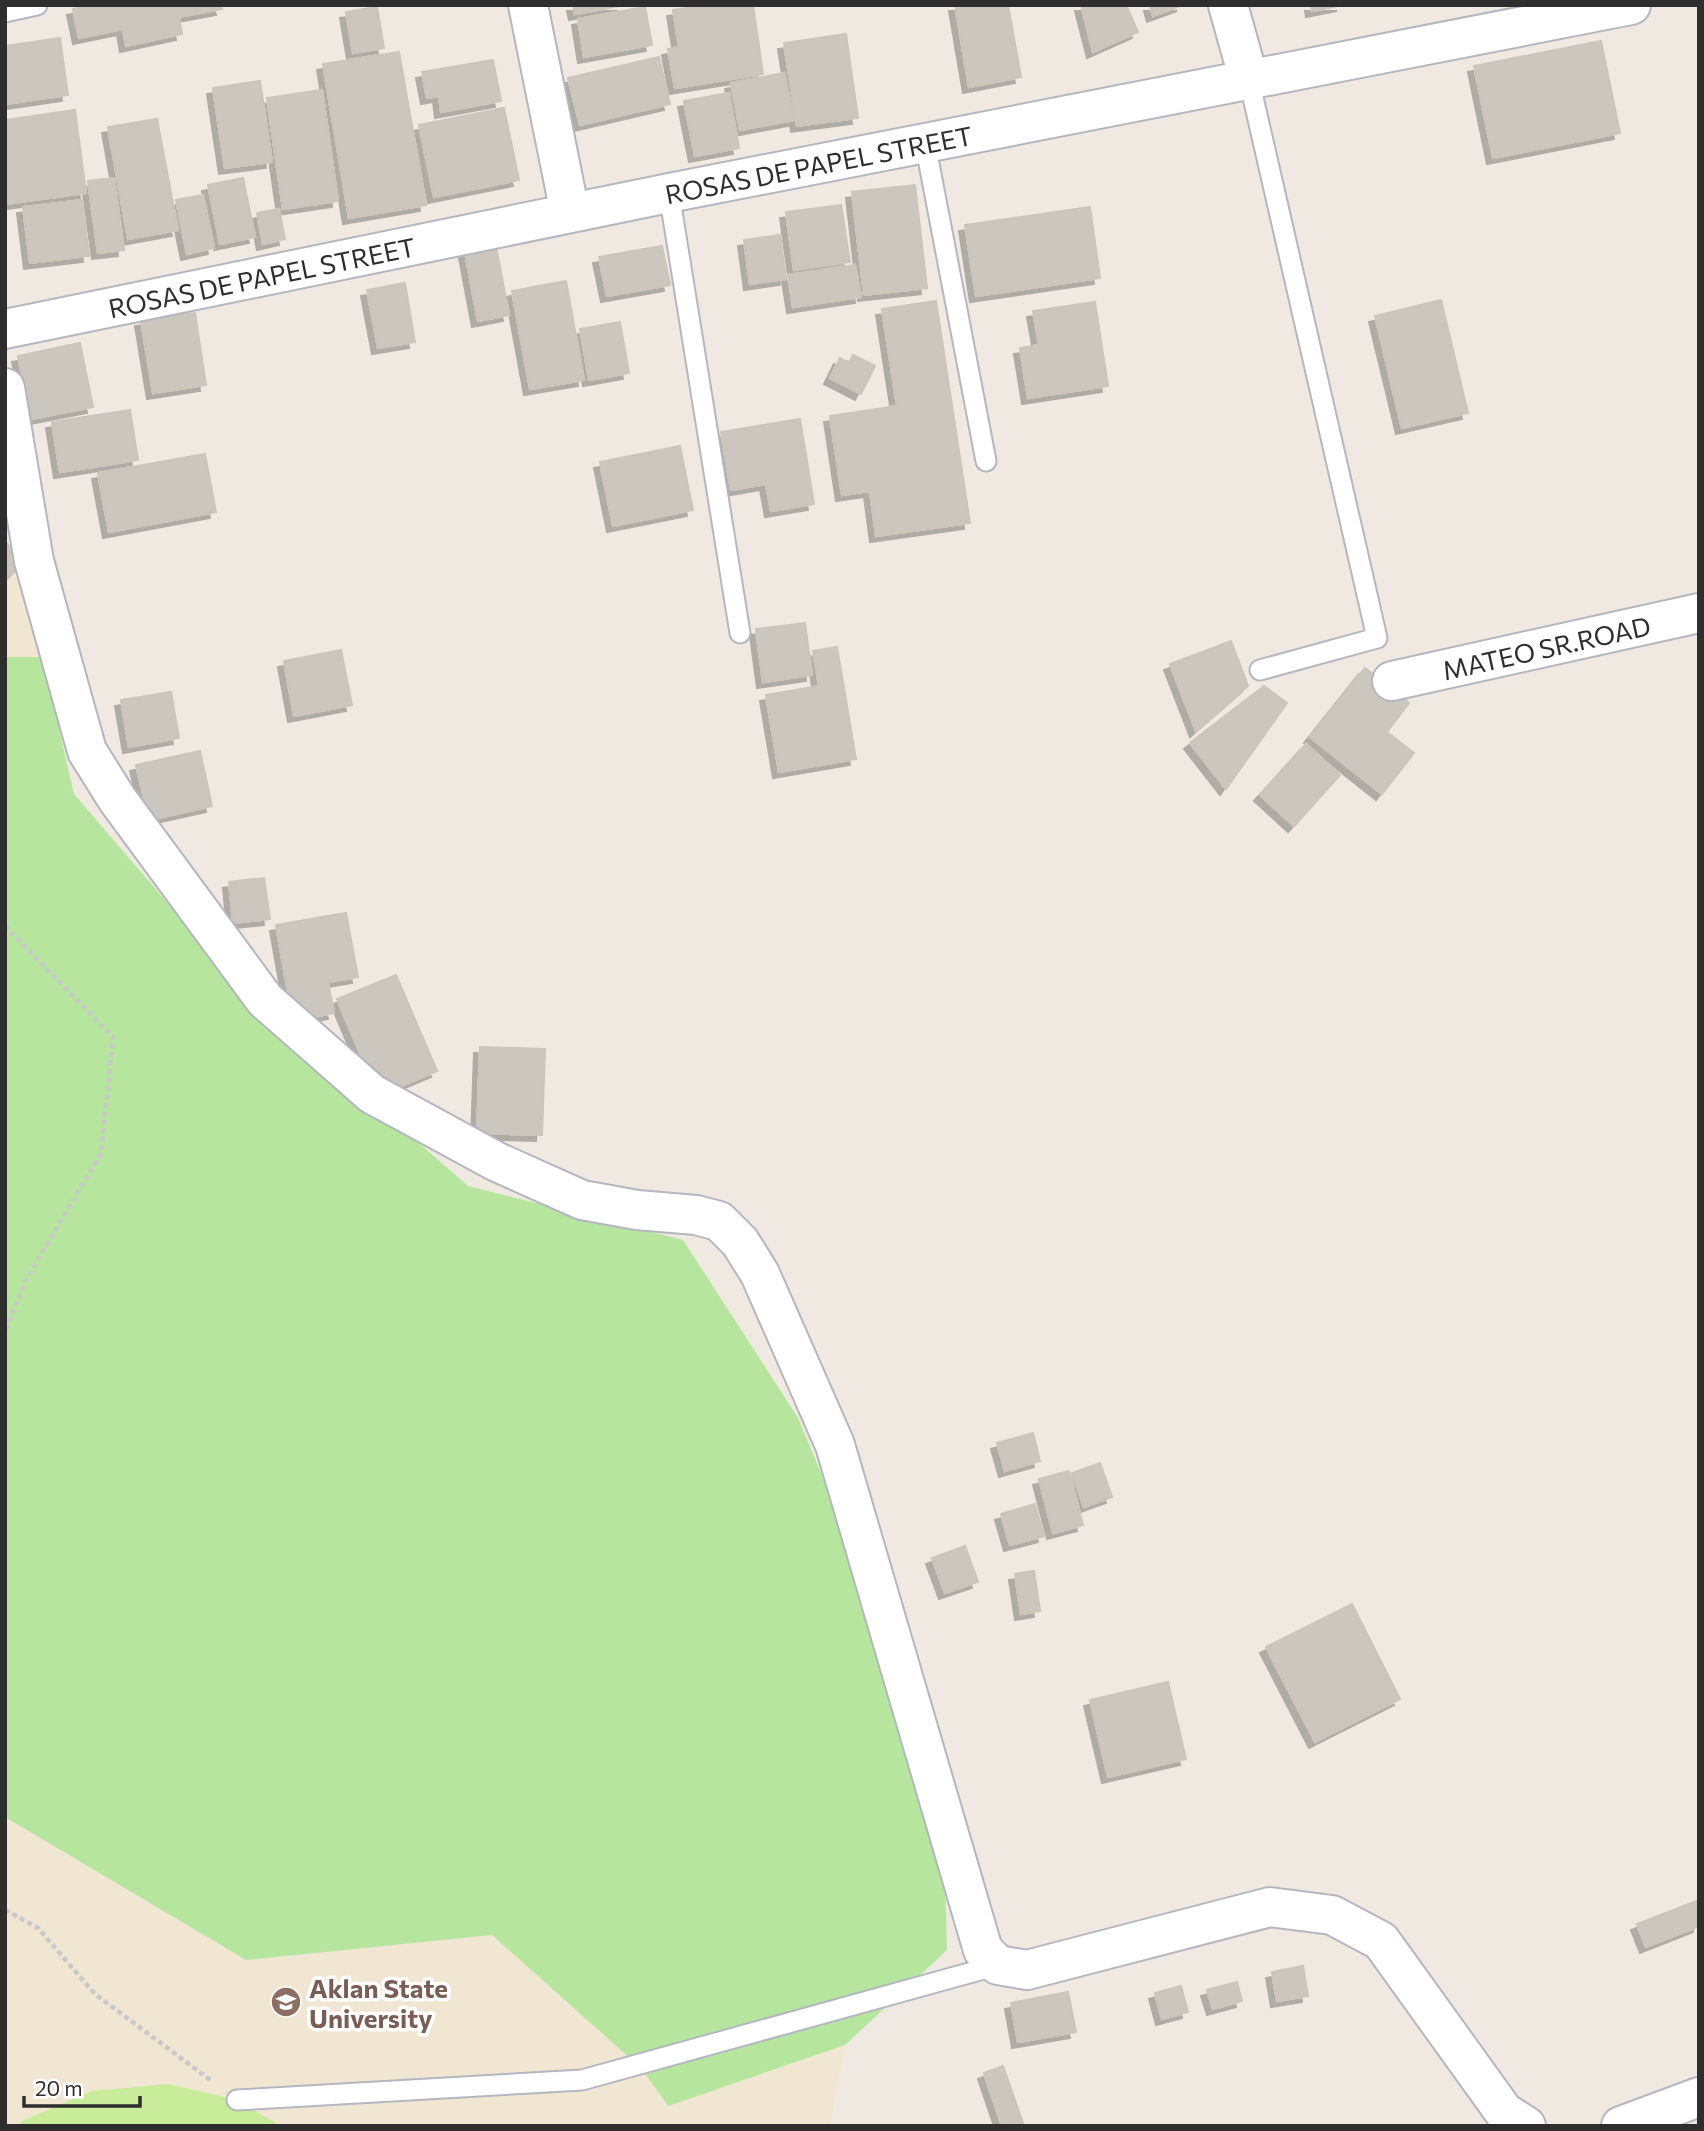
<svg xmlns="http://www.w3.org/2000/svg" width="1704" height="2131" font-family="Commissioner,sans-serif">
	<defs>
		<filter id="shadow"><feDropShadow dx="-6" dy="6" stdDeviation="0" flood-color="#0004"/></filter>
	</defs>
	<rect width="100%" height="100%" fill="#efe9e1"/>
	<!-- education -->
	<g fill="#f0e6d1">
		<path d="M 5,533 L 42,657 L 5,657 Z"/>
		<path d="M 5,1817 L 246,1960 L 492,1935 L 641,2068 L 845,2045 L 830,2126 L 5,2126 Z"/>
	</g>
	<!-- green -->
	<path fill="#b6e59e" d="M 5,657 L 42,657 L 74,794 L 238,985 L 468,1186 L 683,1240 L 798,1418 L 942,1761 L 947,1950 L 845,2045 L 668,2106 L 641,2068 L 492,1935 L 246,1960 L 5,1817 Z"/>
	<!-- pitch -->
	<path fill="#c9ec9a" d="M 168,2084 L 237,2100 L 281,2126 L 17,2126 L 24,2120 L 92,2091 Z"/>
	<!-- building -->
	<g fill="#cbc7bf" stroke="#cbc5ba" stroke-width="2" filter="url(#shadow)">
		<path d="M 92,5 L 221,5 L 222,9 L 179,17 L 182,34 L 126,46 L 123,29 L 79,38 L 73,9 Z"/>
		<path d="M 573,5 L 624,5 L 575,14 Z"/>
		<path d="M 705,5 L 753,5 L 763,74 L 675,88 L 668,49 L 679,47 L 673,10 Z"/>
		<path d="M 955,5 L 1008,5 L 1021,77 L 969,87 Z"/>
		<path d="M 1081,5 L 1126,5 L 1138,32 L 1093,52 Z"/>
		<path d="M 1150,5 L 1183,5 L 1153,16 Z"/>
		<path d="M 1311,5 L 1343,5 L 1312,11 Z"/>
		<path d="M 377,7 L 384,48 L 353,53 L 346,12 Z"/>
		<path d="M 645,7 L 652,45 L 584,57 L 578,19 Z"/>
		<path d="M 846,34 L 858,118 L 797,126 L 784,43 Z"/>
		<path d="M 60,38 L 68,95 L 5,104 L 5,46 Z"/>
		<path d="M 1601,41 L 1620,133 L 1493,158 L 1474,66 Z"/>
		<path d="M 399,52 L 426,205 L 349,218 L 323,64 Z"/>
		<path d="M 659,57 L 670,104 L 580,125 L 568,78 Z"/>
		<path d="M 493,60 L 501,101 L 441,112 L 439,96 L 427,98 L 422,72 Z"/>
		<path d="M 784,73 L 794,120 L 740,130 L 731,83 Z"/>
		<path d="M 260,81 L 272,162 L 225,168 L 213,88 Z"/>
		<path d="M 322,90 L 338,201 L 283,209 L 267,98 Z"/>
		<path d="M 729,93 L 739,148 L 695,156 L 684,101 Z"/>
		<path d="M 504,108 L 519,180 L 434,197 L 419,125 Z"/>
		<path d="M 75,110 L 86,193 L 5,204 L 5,120 Z"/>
		<path d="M 157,119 L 178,230 L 128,239 L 108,127 Z"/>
		<path d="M 114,178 L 124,250 L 98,253 L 88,181 Z"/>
		<path d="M 243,178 L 255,237 L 220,244 L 208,185 Z"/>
		<path d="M 915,185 L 927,288 L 864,295 L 852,192 Z"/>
		<path d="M 203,195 L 214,248 L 187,254 L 176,200 Z"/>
		<path d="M 82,200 L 89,256 L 30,263 L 23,207 Z"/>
		<path d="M 841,205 L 850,262 L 794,270 L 786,212 Z"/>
		<path d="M 1090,207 L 1100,278 L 976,296 L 965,225 Z"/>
		<path d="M 279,209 L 285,239 L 263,244 L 257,213 Z"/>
		<path d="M 780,235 L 786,279 L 750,284 L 744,240 Z"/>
		<path d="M 496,246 L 509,315 L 478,321 L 465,252 Z"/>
		<path d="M 662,246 L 670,285 L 607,296 L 599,257 Z"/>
		<path d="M 855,265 L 861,297 L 793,307 L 788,275 Z"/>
		<path d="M 566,281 L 584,380 L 530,389 L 512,291 Z"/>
		<path d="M 405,283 L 415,342 L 378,348 L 367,290 Z"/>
		<path d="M 1441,300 L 1468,413 L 1402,428 L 1375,316 Z"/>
		<path d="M 936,301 L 970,523 L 876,536 L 870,491 L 842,495 L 830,416 L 897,406 L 882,309 Z"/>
		<path d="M 1095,302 L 1108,386 L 1028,398 L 1020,348 L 1039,345 L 1033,311 Z"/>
		<path d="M 195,313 L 206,385 L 153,393 L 141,320 Z"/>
		<path d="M 620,322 L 629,373 L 589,380 L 580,329 Z"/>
		<path d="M 80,343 L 93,407 L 31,419 L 18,356 Z"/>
		<path d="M 853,355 L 875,366 L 861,394 L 830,378 L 840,358 L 849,363 Z"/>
		<path d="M 130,410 L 138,460 L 60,472 L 52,422 Z"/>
		<path d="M 800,419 L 814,504 L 771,511 L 766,484 L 731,490 L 721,432 Z"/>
		<path d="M 680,446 L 693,510 L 613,526 L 600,462 Z"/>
		<path d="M 205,454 L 216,512 L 109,532 L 98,473 Z"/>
		<path d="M 5,542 L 25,561 L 5,581 Z"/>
		<path d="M 805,623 L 812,675 L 763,682 L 756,629 Z"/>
		<path d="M 1231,641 L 1248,686 L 1196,731 L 1170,664 Z"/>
		<path d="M 837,647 L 856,759 L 779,772 L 766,695 L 819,686 L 813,651 Z"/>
		<path d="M 341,650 L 352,705 L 294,716 L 284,661 Z"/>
		<path d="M 1365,668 L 1409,703 L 1387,732 L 1414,753 L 1382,794 L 1310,737 Z"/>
		<path d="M 1264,686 L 1287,703 L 1226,789 L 1190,743 Z"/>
		<path d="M 171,692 L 179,738 L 129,747 L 121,700 Z"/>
		<path d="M 1306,744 L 1340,775 L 1294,826 L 1260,795 Z"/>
		<path d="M 200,751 L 212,806 L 149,820 L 136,765 Z"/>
		<path d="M 264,878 L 270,919 L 233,923 L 229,882 Z"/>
		<path d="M 346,913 L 358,977 L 328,982 L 334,1013 L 293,1021 L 276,925 Z"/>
		<path d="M 396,975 L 437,1071 L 378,1096 L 337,999 Z"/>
		<path d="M 480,1047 L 545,1049 L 542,1135 L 477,1133 Z"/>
		<path d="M 1033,1433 L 1040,1461 L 1005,1471 L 997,1443 Z"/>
		<path d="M 1100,1463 L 1112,1497 L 1084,1507 L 1072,1473 Z"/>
		<path d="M 1069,1471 L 1083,1525 L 1053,1533 L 1039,1479 Z"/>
		<path d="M 1035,1504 L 1044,1536 L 1010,1545 L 1001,1514 Z"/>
		<path d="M 965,1546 L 978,1582 L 945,1593 L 932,1558 Z"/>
		<path d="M 1034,1571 L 1040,1611 L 1021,1614 L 1015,1574 Z"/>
		<path d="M 1352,1604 L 1400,1699 L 1315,1742 L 1266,1647 Z"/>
		<path d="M 1168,1682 L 1186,1759 L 1108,1777 L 1090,1700 Z"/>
		<path d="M 1699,1900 L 1699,1926 L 1646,1947 L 1637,1924 Z"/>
		<path d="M 1303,1966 L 1308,1996 L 1277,2001 L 1272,1972 Z"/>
		<path d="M 1237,1982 L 1242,2001 L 1213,2009 L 1207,1990 Z"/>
		<path d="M 1181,1986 L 1188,2012 L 1162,2019 L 1155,1993 Z"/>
		<path d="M 1068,1992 L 1076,2032 L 1018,2042 L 1011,2003 Z"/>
		<path d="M 1003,2066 L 1024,2126 L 1002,2126 L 984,2073 Z"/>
	</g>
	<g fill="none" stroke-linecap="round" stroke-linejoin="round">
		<!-- service casing -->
		<g stroke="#b4b7c1" stroke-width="23">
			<g id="service">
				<path d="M 5,12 L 37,5"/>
				<path d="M 1249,80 L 1377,638 L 1260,670"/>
				<path d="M 925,143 L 986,461"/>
				<path d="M 669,193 L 740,633"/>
				<path d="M 237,2100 L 582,2080 L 998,1965"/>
			</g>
		</g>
		<!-- minor casing -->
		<g stroke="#b4b7c1" stroke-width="42">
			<g id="minor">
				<path d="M 528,5 L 570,213"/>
				<path d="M 1228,5 L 1249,80"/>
				<path id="s1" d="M 5,329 L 669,193 L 1631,5"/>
				<path d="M 5,388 L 34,561 L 87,751 L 117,799 L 265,1000 L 372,1094 L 497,1162 L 582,1200 L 637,1210 L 696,1215 L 719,1221 L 740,1242 L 760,1274 L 835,1445 L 983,1950 L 998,1965 L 1027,1970 L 1270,1907 L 1332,1915 L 1381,1941 L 1504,2112 L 1526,2126"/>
				<path id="s2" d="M 1392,681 L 1699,613"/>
				<path d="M 1621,2126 L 1699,2097"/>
			</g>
		</g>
		<!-- path -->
		<g stroke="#c9c9c9" stroke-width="4.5" stroke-dasharray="5 3.5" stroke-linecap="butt">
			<path d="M 5,926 L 113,1037 L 101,1153 L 27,1278 L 5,1331"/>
			<path d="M 5,1910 L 38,1928 L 95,1994 L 213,2082"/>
		</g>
		<!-- service -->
		<use href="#service" stroke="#fff" stroke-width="19"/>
		<!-- minor -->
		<use href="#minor" stroke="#fff" stroke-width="38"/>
	</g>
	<!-- icons -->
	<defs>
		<g id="university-disc" transform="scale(1.575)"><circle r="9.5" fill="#8d6e63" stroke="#fff"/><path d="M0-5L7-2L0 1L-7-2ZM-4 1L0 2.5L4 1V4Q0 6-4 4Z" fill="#fff"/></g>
	</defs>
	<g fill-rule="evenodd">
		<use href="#university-disc" x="286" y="2002"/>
	</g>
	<g text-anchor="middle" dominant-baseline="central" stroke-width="7" stroke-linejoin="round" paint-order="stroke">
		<!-- street labels -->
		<g font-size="26" fill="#2e2e2e" stroke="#fff">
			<text stroke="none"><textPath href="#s1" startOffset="830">ROSAS DE PAPEL STREET</textPath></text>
			<text stroke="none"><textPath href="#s1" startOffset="262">ROSAS DE PAPEL STREET</textPath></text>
			<text stroke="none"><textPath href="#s2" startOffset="158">MATEO SR.ROAD</textPath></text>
		</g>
		<!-- education labels -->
		<g font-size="26" font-weight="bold" fill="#785e54" stroke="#fff" text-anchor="start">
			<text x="309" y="1987">Aklan State<tspan x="309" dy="30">University</tspan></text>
		</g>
	</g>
	<!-- border -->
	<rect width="1704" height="2131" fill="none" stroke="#2e2e2e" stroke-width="14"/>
	<!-- scale -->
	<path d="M24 2096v10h116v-10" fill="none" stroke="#2e2e2e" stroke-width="3.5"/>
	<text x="35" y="2096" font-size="21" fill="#2e2e2e" stroke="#ffffff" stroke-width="5" paint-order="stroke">20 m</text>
</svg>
